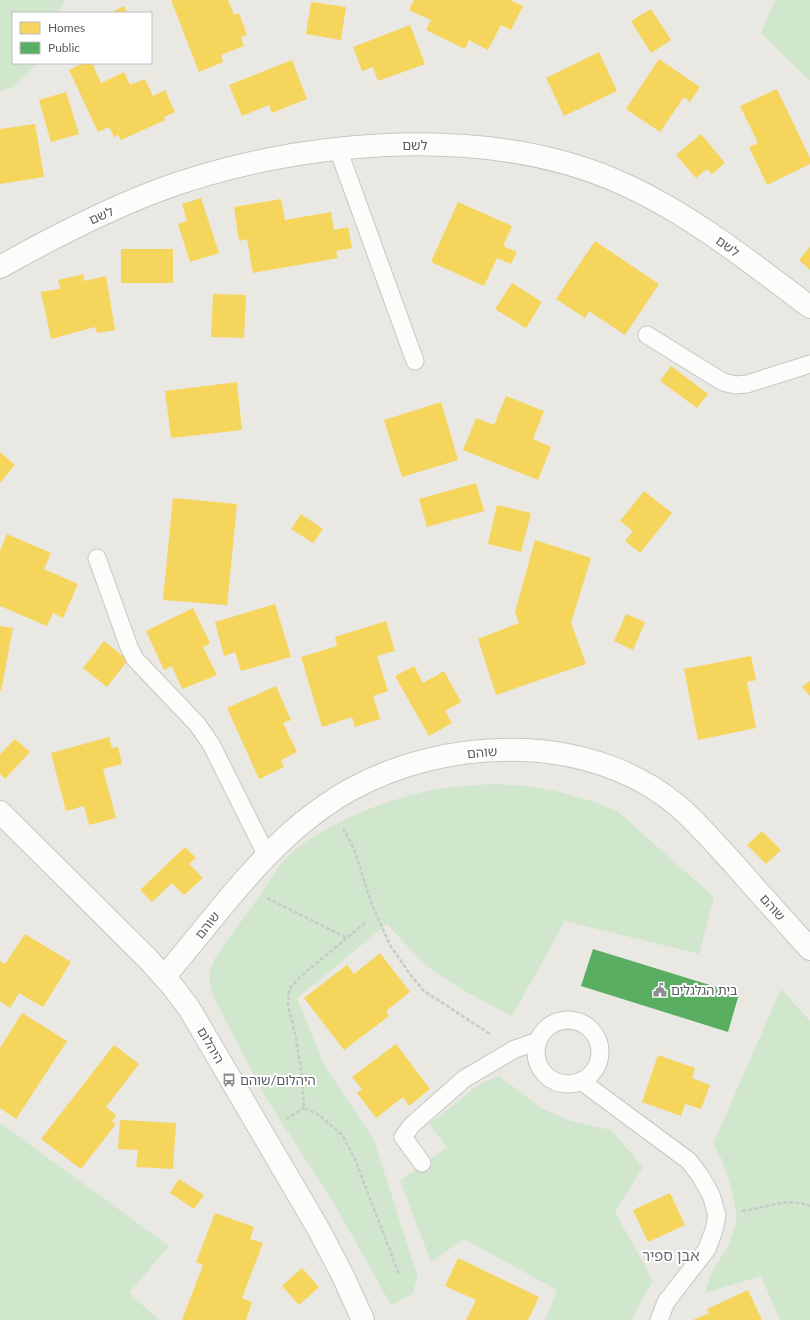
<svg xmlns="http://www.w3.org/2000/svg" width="810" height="1320" font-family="Lato,'Noto Sans Hebrew',sans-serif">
	<rect width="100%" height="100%" fill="#eae8e2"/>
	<!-- green -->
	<g fill="#d0e7cd">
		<path d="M 0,0 L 65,0 L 57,13 L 13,13 L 13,63 L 38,63 L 14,87 L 0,91 Z"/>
		<path d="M 775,0 L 810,0 L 810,81 L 761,33 Z"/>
		<path d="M 495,784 L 525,786 L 555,791 L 585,799 L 616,810 L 714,897 L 699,954 L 565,921 L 512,1016 C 485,1002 455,987 430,968 C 414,955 401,938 387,924 L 297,998 L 324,1065 L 374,1140 L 418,1278 L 412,1294 L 391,1305 L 335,1205 L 266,1098 L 215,1000 C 208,979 207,976 216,956 C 231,935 247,914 262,892 C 269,882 275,871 283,862 C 315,826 391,797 438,789 C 457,786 476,785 495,784 Z"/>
		<path d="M 781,989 L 810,1021 L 810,1320 L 780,1320 L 761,1276 L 705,1293 L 711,1273 L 729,1245 L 737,1218 L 732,1192 L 722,1160 L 713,1144 Z"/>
		<path d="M 499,1076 L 541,1108 L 570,1121 L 611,1130 L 643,1167 L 615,1212 L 653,1281 L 641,1301 L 632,1320 L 545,1320 L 557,1290 L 464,1239 L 431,1262 L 400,1181 L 447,1147 L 429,1124 L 481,1083 Z"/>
		<path d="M 0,1123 L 169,1246 L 129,1293 L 159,1320 L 0,1320 Z"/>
	</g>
	<!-- homes -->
	<g fill="#f6d55c">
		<path d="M 171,0 L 228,0 L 234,15 L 239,13 L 247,35 L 241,37 L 244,46 L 221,55 L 223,62 L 199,72 Z"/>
		<path d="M 414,0 L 510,0 L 523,6 L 511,30 L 501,25 L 488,50 L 469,40 L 465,49 L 426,30 L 431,20 L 409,10 Z"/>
		<path d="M 311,2 L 346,7 L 341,40 L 306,34 Z"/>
		<path d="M 124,6 L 127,13 L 110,13 Z"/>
		<path d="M 651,9 L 671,40 L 651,53 L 631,21 Z"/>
		<path d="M 410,25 L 425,64 L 378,81 L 373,67 L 362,71 L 353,47 Z"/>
		<path d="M 599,52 L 617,91 L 564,116 L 546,78 Z"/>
		<path d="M 659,59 L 700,87 L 690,102 L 684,97 L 660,132 L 626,109 Z"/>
		<path d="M 292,60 L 307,99 L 272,113 L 269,105 L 242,116 L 229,85 Z"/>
		<path d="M 83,63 L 92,63 L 101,83 L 124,72 L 130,85 L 145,79 L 153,96 L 165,90 L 175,112 L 164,117 L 165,120 L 121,140 L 118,135 L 114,137 L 109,127 L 98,132 L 69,70 Z"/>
		<path d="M 777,89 L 810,158 L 810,164 L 767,185 L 749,147 L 758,143 L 740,106 Z"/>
		<path d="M 66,92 L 79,134 L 51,142 L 39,100 Z"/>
		<path d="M 35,124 L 44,177 L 0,184 L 0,129 Z"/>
		<path d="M 701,134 L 725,163 L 712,174 L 707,169 L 696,178 L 676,155 Z"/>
		<path d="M 201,198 L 219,253 L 190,262 L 178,224 L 187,221 L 182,204 Z"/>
		<path d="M 281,199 L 285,220 L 331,212 L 334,230 L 348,227 L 352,248 L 336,251 L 338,258 L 253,273 L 247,239 L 239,241 L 234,207 Z"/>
		<path d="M 458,202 L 512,226 L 503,246 L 517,252 L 511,264 L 497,258 L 484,286 L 431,262 Z"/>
		<path d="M 595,241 L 659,284 L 625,335 L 589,311 L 585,318 L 556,299 Z"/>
		<path d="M 810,247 L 810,270 L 799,260 Z"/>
		<rect x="121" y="249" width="52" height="34"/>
		<path d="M 84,274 L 84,281 L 106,276 L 115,330 L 97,333 L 95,327 L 51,339 L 41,292 L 60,289 L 58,280 Z"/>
		<path d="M 512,283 L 542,302 L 526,328 L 495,309 Z"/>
		<path d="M 213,294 L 246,295 L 244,338 L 211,337 Z"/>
		<path d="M 671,366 L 708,394 L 697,408 L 660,381 Z"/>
		<path d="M 237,382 L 242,430 L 171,438 L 165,391 Z"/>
		<path d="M 506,396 L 544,411 L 533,439 L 551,447 L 538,480 L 463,450 L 476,418 L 494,425 Z"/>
		<path d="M 441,402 L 458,460 L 402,477 L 384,420 Z"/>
		<path d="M 0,452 L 15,465 L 0,483 Z"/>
		<path d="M 476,483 L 484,511 L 427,527 L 419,499 Z"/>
		<path d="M 644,491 L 672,513 L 640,553 L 625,541 L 633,531 L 620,521 Z"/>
		<path d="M 173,498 L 237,504 L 227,605 L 163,600 Z"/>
		<path d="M 497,505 L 531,513 L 521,552 L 488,544 Z"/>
		<path d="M 301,514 L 323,529 L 313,543 L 291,529 Z"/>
		<path d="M 7,534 L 51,553 L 44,569 L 78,584 L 63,618 L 53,613 L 47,626 L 0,606 L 0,551 Z"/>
		<path d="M 535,540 L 591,558 L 571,623 L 586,664 L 496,695 L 478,639 L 519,623 L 515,612 Z"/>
		<path d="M 275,604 L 291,657 L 241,671 L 235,652 L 224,656 L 215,622 Z"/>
		<path d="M 193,608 L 210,643 L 203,647 L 217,675 L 182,689 L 172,666 L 164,670 L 146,631 Z"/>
		<path d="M 626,614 L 645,622 L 633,650 L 614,641 Z"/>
		<path d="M 386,621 L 395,651 L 377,656 L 388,691 L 373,696 L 380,719 L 355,727 L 352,717 L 322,727 L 301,657 L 337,646 L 335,637 Z"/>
		<path d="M 0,626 L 13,628 L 1,691 L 0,691 Z"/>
		<path d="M 104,641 L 128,660 L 107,687 L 83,668 Z"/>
		<path d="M 751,656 L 756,680 L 747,682 L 756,728 L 698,740 L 684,669 Z"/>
		<path d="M 414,666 L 423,683 L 444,671 L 461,702 L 445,711 L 452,723 L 429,736 L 395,676 Z"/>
		<path d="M 810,681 L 810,696 L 802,687 Z"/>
		<path d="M 276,686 L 291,720 L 283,723 L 297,752 L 281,760 L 284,767 L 259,779 L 227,708 Z"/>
		<path d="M 109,737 L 112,748 L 118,747 L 122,764 L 103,769 L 116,818 L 89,825 L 84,806 L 66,811 L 51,753 Z"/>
		<path d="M 15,739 L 30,752 L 5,779 L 0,774 L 0,754 Z"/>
		<path d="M 762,831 L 781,850 L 766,864 L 747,845 Z"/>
		<path d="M 185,847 L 196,858 L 189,864 L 203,878 L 184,895 L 172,883 L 152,902 L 140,890 Z"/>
		<path d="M 25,934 L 71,962 L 43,1007 L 19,993 L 10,1008 L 0,1001 L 0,961 L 5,964 Z"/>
		<path d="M 380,953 L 410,992 L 386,1011 L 389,1016 L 344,1050 L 304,998 L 347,965 L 354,974 Z"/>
		<path d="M 22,1013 L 67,1041 L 16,1119 L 0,1108 L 0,1048 Z"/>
		<path d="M 396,1044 L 430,1089 L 409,1106 L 403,1097 L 376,1118 L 357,1093 L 362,1089 L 352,1077 Z"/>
		<path d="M 114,1045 L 139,1064 L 106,1107 L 116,1115 L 112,1121 L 116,1124 L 81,1169 L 41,1139 Z"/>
		<path d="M 658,1055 L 695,1068 L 692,1078 L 710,1085 L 701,1109 L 685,1104 L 681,1116 L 642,1102 Z"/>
		<path d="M 120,1120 L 176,1123 L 173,1169 L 136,1167 L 138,1150 L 118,1149 Z"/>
		<path d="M 179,1179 L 204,1195 L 194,1209 L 170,1193 Z"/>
		<path d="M 670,1193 L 685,1225 L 648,1242 L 633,1210 Z"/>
		<path d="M 215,1213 L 254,1227 L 250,1239 L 263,1243 L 242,1298 L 252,1302 L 246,1320 L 182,1320 L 203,1265 L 196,1262 Z"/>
		<path d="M 458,1258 L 539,1297 L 528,1320 L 466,1320 L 476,1300 L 445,1286 Z"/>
		<path d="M 302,1268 L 319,1287 L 299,1305 L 282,1286 Z"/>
		<path d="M 748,1290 L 762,1320 L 693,1320 L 709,1313 L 707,1309 Z"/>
	</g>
	<!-- public -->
	<path fill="#5aae61" d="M 593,949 L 739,994 L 728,1032 L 581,986 Z"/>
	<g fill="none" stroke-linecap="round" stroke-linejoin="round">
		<!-- lane casing -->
		<g stroke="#c6c6c5" stroke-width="19">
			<g id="lane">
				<path d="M 338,149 L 415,361"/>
				<path d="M 647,335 L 723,382 L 735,385 L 747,384 L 810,364"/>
				<path d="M 97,558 L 129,647 L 135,659 L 197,724 L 211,744 L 267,856"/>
				<circle cx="568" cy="1052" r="32"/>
				<path d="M 581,1081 L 689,1161 L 701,1177 L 711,1195 L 717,1215 L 714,1230 L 707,1249 L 666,1302 L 659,1320"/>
				<path d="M 422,1163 L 403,1137 L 412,1125 L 464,1079 L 515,1049 L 538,1041"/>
			</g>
		</g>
		<!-- street casing -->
		<g stroke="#c6c6c5" stroke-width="24">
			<g id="street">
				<path d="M 0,267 C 50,239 100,213 154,192 C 291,140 482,122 619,182 C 689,213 749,261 810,307"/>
				<path d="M 164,977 C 209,925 249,867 302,823 C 317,811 332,800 348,791 C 446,736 589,731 678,806 C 698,823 716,845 734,864 C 759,893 785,921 810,949"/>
			</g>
		</g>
		<!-- secondary casing -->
		<g stroke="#c7c7c6" stroke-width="24">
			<path id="secondary" d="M 0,812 L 148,959 L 173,987 L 189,1008 L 319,1230 L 343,1276 L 363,1320"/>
		</g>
		<!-- path -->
		<g stroke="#c5ccc9" stroke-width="2.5" stroke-dasharray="4 2" stroke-linecap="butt">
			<path d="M 343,828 L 354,849 L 372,905 L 390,945 L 409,973 L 424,991 L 490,1034"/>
			<path d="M 267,898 L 347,938"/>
			<path d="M 365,923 L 300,977 L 289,989 L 288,1005 L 296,1038 L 302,1077 L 304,1108 L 319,1115 L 342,1135 L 354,1157 L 399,1274"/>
			<path d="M 286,1119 L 304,1108"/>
			<path d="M 742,1211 C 766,1208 786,1197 810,1206"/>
		</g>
		<!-- lane -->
		<use href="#lane" stroke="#fcfcfb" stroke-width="17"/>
		<!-- street -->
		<use href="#street" stroke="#fcfcfb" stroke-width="22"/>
		<!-- secondary -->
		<use href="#secondary" stroke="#fcfcfb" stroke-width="22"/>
	</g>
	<!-- icons -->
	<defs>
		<g id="civic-bare" transform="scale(1.08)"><path d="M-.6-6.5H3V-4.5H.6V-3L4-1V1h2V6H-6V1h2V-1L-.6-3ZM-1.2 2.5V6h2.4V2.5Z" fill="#8b8d8f" stroke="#fff" stroke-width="2.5" paint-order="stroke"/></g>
		<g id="bus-bare" transform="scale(1.08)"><path d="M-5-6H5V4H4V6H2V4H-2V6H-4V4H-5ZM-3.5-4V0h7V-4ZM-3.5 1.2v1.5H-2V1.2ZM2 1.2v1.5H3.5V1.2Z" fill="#8b8d8f" stroke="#fff" stroke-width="2.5" paint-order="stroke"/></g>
	</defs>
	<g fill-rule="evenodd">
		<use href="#civic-bare" x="660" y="990"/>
		<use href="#bus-bare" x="229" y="1080"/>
	</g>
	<g text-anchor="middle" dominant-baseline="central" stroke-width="4" stroke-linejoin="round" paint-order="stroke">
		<!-- street labels -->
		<g font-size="13" fill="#585c62" stroke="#fff">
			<text x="415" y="145">לשם</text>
			<text transform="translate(101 215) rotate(-24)">לשם</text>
			<text transform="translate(728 246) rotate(36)">לשם</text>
			<text transform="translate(482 752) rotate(-5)">שוהם</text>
			<text transform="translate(773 907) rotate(48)">שוהם</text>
			<text transform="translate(207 925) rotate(-52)">שוהם</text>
			<text transform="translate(211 1045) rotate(60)">היהלום</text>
		</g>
		<!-- poi labels -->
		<g font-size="13" fill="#585c62" stroke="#fff" text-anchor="start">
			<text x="671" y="990">בית הגלגלים</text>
			<text x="240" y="1080">היהלום/שוהם</text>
		</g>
		<!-- quarter labels -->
		<g font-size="15" fill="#696e74" stroke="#fff">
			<text x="671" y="1255">אבן ספיר</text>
		</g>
	</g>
	<!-- legend -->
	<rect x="12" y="12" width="140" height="52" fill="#ffffff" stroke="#bcbec0"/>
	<rect x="20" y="22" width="20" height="12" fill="#f6d55c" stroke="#bcbec0"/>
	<text x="48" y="32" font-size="12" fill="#585c62">Homes</text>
	<rect x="20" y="42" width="20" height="12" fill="#5aae61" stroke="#bcbec0"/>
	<text x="48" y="52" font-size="12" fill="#585c62">Public</text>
</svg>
